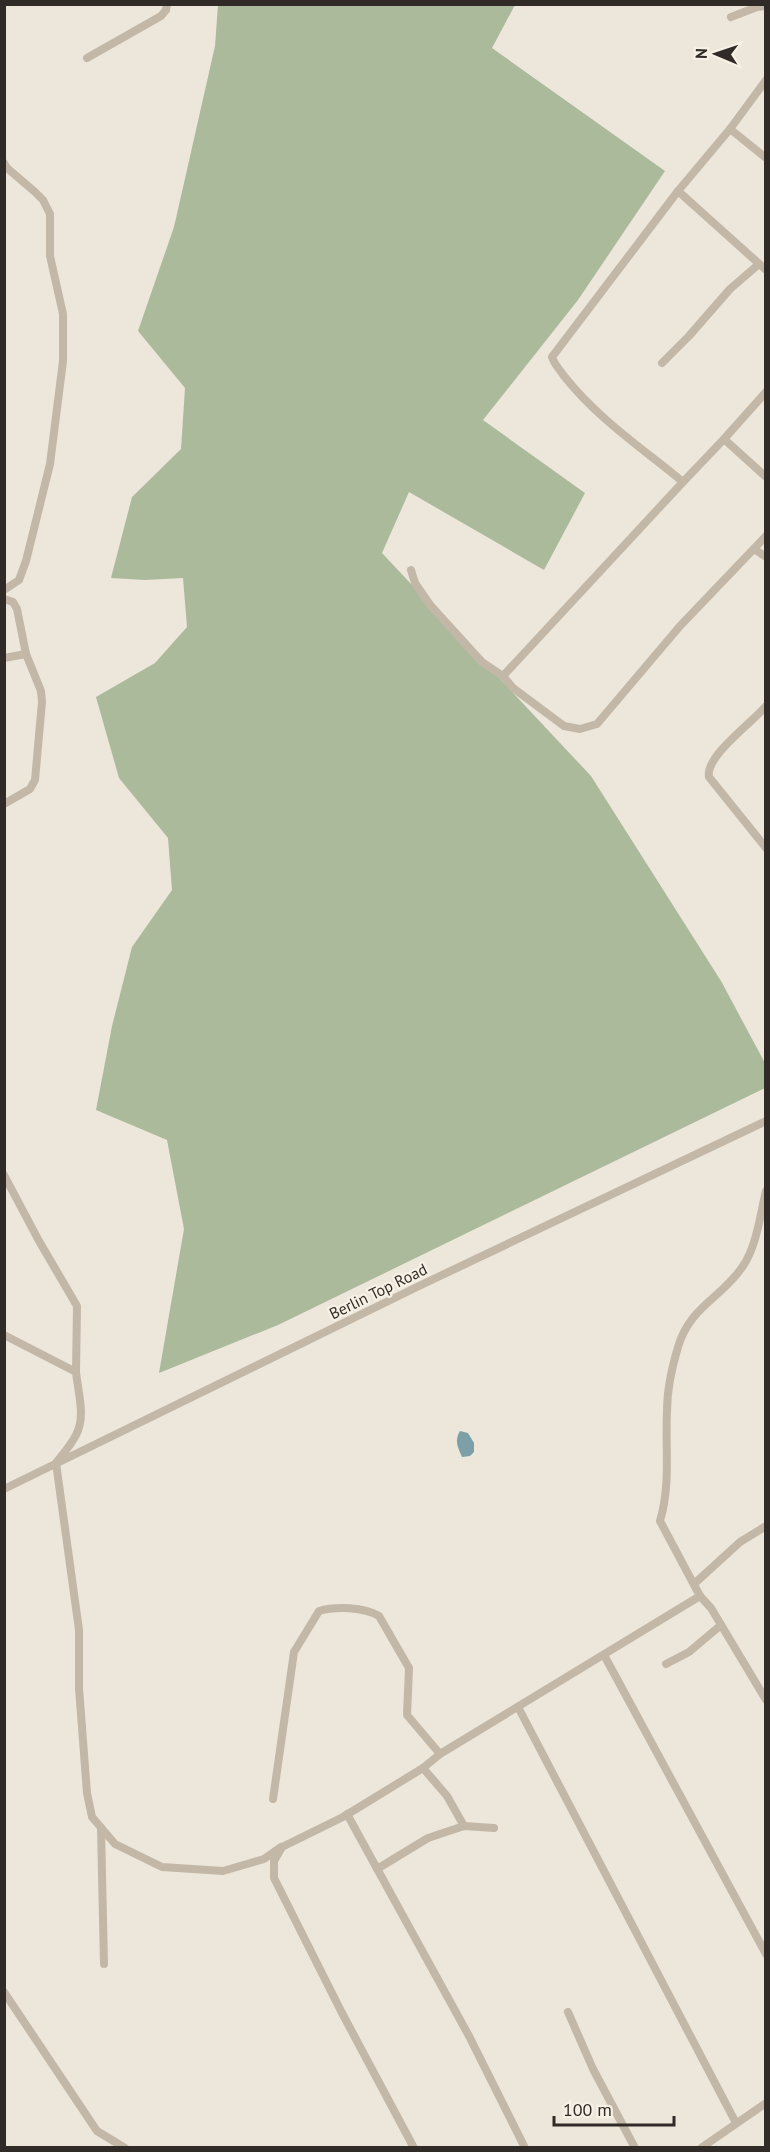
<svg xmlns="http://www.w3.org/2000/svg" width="770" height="2152" font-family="'PT Sans',sans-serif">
	<rect width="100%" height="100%" fill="#ede6da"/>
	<!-- green -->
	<path fill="#acba9c" d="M 218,5 L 515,5 L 492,48 L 665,171 L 578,300 L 483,420 L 585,493 L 544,570 L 409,492 L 382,553 L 591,776 L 721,981 L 765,1063 L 765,1088 L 278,1325 L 159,1373 L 184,1229 L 167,1140 L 96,1110 L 112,1026 L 132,947 L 172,890 L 168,838 L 119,778 L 96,697 L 155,663 L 187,627 L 183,578 L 145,580 L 111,578 L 132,497 L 181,449 L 185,388 L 138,331 L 174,227 L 215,46 Z"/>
	<!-- water -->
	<path fill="#7d9fa6" d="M 460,1431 L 468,1433 L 474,1443 L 474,1452 L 470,1456 L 462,1457 C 458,1447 454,1441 460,1431 Z"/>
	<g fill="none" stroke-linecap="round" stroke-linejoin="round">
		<!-- street -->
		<g stroke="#c3b8a8" stroke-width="8">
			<path d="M 731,17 L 757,7 L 766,6"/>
			<path d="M 87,58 L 161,16 L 166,10 L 167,4"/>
			<path d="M 730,129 L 766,158"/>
			<path d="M 4,163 L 7,168 L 35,192 L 43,200 L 50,214 L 50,256 L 63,314 L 63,361 L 50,464 L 26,561 L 19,580 L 4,590"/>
			<path d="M 678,191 L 766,270"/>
			<path d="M 662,363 L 689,336 L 730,289 L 759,264"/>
			<path d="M 724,439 L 766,477"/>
			<path d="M 683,482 L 724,439 L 766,392"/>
			<path d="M 754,549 L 766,557"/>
			<path d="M 411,570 L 415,583 L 431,606 L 482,662 L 503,676 L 513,688 L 564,726 L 580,729 L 597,724 L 680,626 L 766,536"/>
			<path d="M 4,599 L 13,602 L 17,609 L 26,654"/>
			<path d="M 4,658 L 26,654 L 41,691 L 42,702 L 35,780 L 30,789 L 4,804"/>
			<path d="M 503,676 L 683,482 C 642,448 598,419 564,376 C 560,370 554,364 552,357 L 678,191 L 730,129 L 766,80"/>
			<path d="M 766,706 C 752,723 705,756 709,777 L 766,848"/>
			<path d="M 4,1175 L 39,1241 L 77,1306 L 76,1372 L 4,1335"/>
			<path d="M 766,1191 C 760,1215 757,1245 743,1266 C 722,1298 690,1306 678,1347 C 672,1367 667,1390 667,1411 C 665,1448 671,1484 660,1521 L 700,1596 L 711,1608 L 766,1700"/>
			<path d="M 76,1372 C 78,1392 86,1417 76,1435 C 71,1445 63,1454 56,1463 L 79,1630 L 79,1688 L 87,1793 L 92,1817 L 115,1844 L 162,1867 L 223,1871 L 264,1859 L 281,1847"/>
			<path d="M 4,1489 L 419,1286 L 766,1121"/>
			<path d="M 694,1584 L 740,1542 L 766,1526"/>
			<path d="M 604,1655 L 766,1954"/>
			<path d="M 666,1664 L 689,1652 L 721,1625"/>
			<path d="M 518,1707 L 736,2123"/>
			<path d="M 423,1768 L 447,1796 L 464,1826"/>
			<path d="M 273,1799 L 294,1652 L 319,1611 C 336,1606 364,1607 379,1616 L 409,1668 L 407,1715 L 440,1754"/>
			<path d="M 347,1814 L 469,2036 L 525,2148"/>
			<path d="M 101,1828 L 104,1964"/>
			<path d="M 377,1869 L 428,1838 L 464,1826 L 494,1828"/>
			<path d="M 4,1992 L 97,2131 L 125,2148"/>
			<path d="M 568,2012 L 593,2069 L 635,2148"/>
			<path d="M 414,2148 L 342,2013 L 274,1878 L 274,1861 L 282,1847 L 343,1817 L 423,1768 L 440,1754 L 700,1596"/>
			<path d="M 701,2148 L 766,2103"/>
		</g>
	</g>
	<g text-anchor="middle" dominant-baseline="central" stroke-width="4.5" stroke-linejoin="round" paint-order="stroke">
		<!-- street labels -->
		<g font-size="16" fill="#312b27" stroke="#f6f0e5">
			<text transform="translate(378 1291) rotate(-26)">Berlin Top Road</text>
		</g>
	</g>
	<!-- border -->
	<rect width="770" height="2152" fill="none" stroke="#312b27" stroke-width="12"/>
	<!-- north arrow -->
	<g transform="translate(716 54) rotate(272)" stroke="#f6f0e5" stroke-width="4.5" paint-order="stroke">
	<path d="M0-4.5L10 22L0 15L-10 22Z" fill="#312b27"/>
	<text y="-9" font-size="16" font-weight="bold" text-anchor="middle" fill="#312b27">N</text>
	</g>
	<!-- scale -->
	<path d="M554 2116v9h120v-9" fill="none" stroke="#312b27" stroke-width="3"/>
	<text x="563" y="2116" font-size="18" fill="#312b27" stroke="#f6f0e5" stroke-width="4.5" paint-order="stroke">100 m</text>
</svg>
